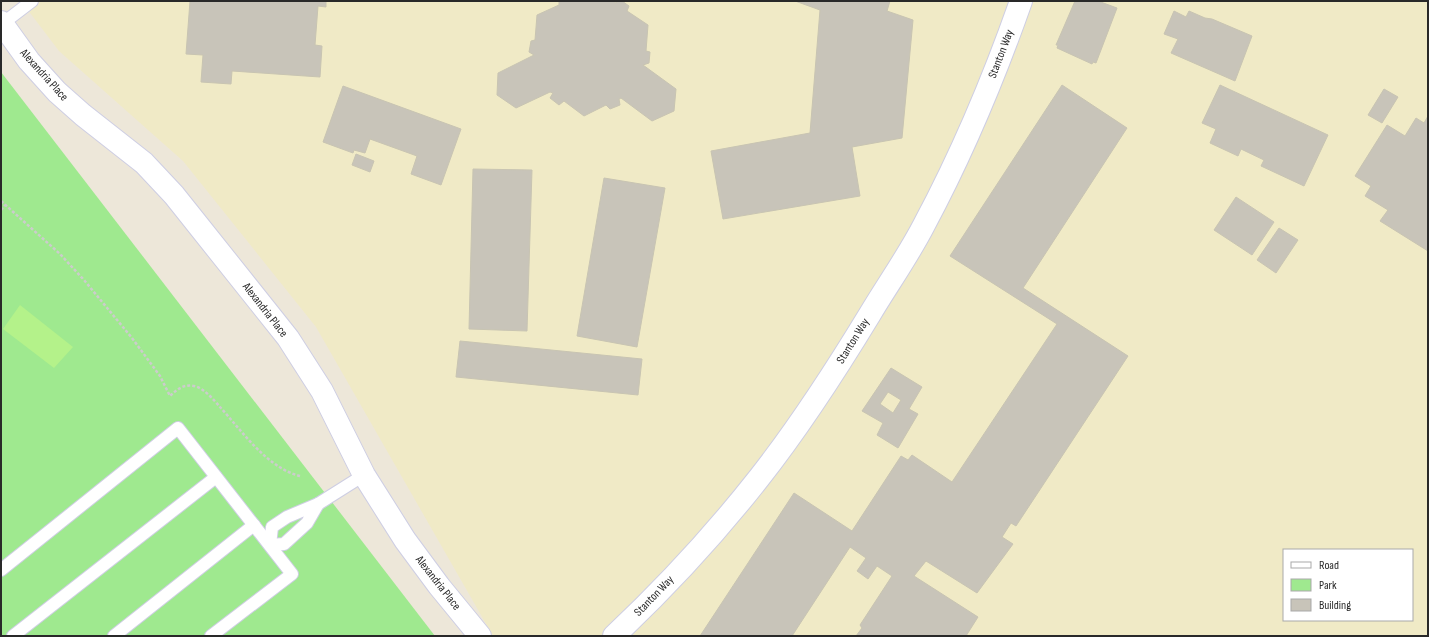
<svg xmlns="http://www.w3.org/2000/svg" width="1429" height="637" font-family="'Sofia Sans Condensed',sans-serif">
	<rect width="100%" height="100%" fill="#ede7d9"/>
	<!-- education -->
	<path fill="#f0eac6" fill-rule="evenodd" d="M 21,1 L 1428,1 L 1428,636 L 493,636 L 316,327 L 183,161 L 59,51 ZM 1284,550 L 1412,550 L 1412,620 L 1284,620 Z"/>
	<!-- green -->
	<path fill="#9fe98f" d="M 1,72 L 435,636 L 1,636 Z"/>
	<!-- pitch -->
	<path fill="#b4f28a" d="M 20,305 L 73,347 L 54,368 L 3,329 Z"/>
	<!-- building -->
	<g fill="#c8c4b9" stroke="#c8c4b2" fill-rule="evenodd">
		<path d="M 190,1 L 326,1 L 326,7 L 318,6 L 315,45 L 322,46 L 320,77 L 232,71 L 231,84 L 201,82 L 203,55 L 186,54 Z"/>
		<path d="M 559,1 L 613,1 L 616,3 L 618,1 L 622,1 L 629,6 L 627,11 L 648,25 L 646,51 L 650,52 L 649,63 L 643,65 L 676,89 L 674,111 L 652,121 L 621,98 L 619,99 L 620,105 L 610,109 L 606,105 L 584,116 L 564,101 L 559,105 L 550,98 L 553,93 L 550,92 L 516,108 L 497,95 L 498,73 L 534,55 L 529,52 L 531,41 L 535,40 L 537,15 L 559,5 Z"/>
		<path d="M 795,1 L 890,1 L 887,11 L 913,20 L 902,138 L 852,147 L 860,196 L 723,219 L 711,151 L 810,133 L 820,10 Z"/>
		<path d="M 1075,1 L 1098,1 L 1117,8 L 1096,63 L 1093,62 L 1092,64 L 1057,48 L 1058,45 L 1056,45 Z"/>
		<path d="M 1174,11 L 1186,17 L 1189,11 L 1205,18 L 1212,19 L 1252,36 L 1235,81 L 1171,53 L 1178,39 L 1164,34 Z"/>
		<path d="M 1062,85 L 1127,128 L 1023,288 L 1128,356 L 1016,526 L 1011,523 L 1002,537 L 1013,544 L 977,593 L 926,561 L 914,576 L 978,617 L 966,636 L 856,636 L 862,628 L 860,625 L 892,576 L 877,566 L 868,579 L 857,571 L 866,558 L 850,547 L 792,636 L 700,636 L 794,493 L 852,531 L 901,456 L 908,460 L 912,455 L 952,482 L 1057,324 L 950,256 Z"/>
		<path d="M 1220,85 L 1328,135 L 1304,186 L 1261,166 L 1264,160 L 1241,149 L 1238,156 L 1210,143 L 1216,129 L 1202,123 Z"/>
		<path d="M 343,86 L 461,129 L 441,185 L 411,174 L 417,156 L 370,139 L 365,153 L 354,150 L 353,153 L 323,142 Z"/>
		<path d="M 1384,89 L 1398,97 L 1382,123 L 1368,115 Z"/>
		<path d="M 1428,116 L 1428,251 L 1380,221 L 1388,210 L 1365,196 L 1371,186 L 1355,176 L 1387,125 L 1405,136 L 1416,118 L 1424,123 Z"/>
		<path d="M 356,154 L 374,161 L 370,172 L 352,165 Z"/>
		<path d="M 473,169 L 532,170 L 527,331 L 469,329 Z"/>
		<path d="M 604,178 L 665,188 L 637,347 L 577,336 Z"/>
		<path d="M 1236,197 L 1274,222 L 1252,255 L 1214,230 Z"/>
		<path d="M 1279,228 L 1298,240 L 1276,273 L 1257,260 Z"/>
		<path d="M 460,341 L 642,359 L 638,395 L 456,377 Z"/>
		<path d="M 891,368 L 922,387 L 909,409 L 918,414 L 898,448 L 877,435 L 883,423 L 862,411 ZM 888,392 L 901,400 L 893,413 L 880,404 Z"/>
	</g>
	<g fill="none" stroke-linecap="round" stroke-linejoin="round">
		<!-- service casing -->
		<g stroke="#cecee3" stroke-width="14">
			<g id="service">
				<path d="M 2,24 L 32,1"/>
				<path d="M 318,504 L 307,523 L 284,544 L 270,545 L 272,527 L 287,517 Z"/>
				<path d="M 318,504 L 364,475"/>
				<path d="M 1,570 L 178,428 L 292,574 L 211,636"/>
				<path d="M 13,636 L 216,477"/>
				<path d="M 114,636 L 254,525"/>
			</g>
		</g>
		<!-- minor casing -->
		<g stroke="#cecee3" stroke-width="24">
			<path id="minor" d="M 614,636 C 666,587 715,534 759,478 C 800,426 836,370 870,314 C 888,284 908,256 924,225 C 962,154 994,78 1021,1"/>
		</g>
		<!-- tertiary casing -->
		<g stroke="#cecee3" stroke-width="24">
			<path id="tertiary" d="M 1,22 L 29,61 L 57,92 L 83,115 L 144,163 L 174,195 L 288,338 L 322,391 L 364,475 L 405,540 L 439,586 L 480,636"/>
		</g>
		<!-- path -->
		<g stroke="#ccc" stroke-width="2.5" stroke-dasharray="3 2" stroke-linecap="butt">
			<path d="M 1,201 L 60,254 L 84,280 L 132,338 L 160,376 L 170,396 C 177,389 184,384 194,386 C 204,388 214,400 220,407 C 242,431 267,468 300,476"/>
			<path d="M 1,210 L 5,205"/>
		</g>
		<!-- service -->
		<use href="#service" stroke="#fff" stroke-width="12"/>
		<!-- minor -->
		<use href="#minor" stroke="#fff" stroke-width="22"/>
		<!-- tertiary -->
		<use href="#tertiary" stroke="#fff" stroke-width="22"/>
	</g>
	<g text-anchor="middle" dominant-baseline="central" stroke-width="4" stroke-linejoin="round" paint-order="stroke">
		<!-- street labels -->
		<g font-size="12" fill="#292929" stroke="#fff">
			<text transform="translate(1001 54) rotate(-69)">Stanton Way</text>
			<text transform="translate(44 75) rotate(48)">Alexandria Place</text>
			<text transform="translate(265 310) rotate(52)">Alexandria Place</text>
			<text transform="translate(853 341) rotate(-58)">Stanton Way</text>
			<text transform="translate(438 583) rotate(52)">Alexandria Place</text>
			<text transform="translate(654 596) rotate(-46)">Stanton Way</text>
		</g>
	</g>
	<!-- border -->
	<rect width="1429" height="637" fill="none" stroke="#292929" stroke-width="4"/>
	<!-- legend -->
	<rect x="1283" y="549" width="130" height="72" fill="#ffffff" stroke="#a9a9a9"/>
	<rect x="1291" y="562" width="20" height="6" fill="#ffffff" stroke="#a9a9a9"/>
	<text x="1319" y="569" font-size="12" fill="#292929">Road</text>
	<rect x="1291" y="579" width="20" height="12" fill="#9fe98f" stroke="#a9a9a9"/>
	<text x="1319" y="589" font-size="12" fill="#292929">Park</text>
	<rect x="1291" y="599" width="20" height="12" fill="#c8c4b9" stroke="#a9a9a9"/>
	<text x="1319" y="609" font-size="12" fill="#292929">Building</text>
</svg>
